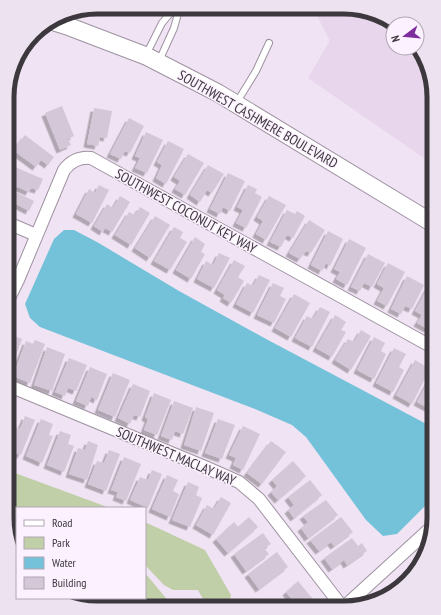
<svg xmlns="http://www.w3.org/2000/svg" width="441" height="615" font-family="'PT Sans Narrow',sans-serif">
	<defs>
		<filter id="shadow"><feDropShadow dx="-3.5" dy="3.5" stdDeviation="0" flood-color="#0004"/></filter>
	</defs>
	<rect width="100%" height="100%" fill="#f0e3f3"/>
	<!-- built -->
	<path fill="#e8d6ec" d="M 313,8 L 356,8 L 395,24 L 393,24 L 393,48 L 417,48 L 425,57 L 434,96 L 434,165 L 308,78 L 329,42 L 329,39 Z"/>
	<!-- green -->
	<g fill="#c1cfa9">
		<path d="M 7,470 L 110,508 L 17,508 L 17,532 L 11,534 L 7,519 Z"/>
		<path d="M 145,522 L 205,550 L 231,595 L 228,608 L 208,608 L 198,590 L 173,590 L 164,585 L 145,565 Z"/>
		<path d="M 145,573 L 170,603 L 171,608 L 85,607 L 61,598 L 145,598 Z"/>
	</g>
	<!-- water -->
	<path fill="#74c2d9" d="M 64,230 L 74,230 L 97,242 L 179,291 L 268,340 L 434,428 L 434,497 L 397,534 L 383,536 L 366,520 L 306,437 L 292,425 L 255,409 L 40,327 L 30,318 L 25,304 L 54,239 Z"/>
	<!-- building -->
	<g fill="#d4c7d7" filter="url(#shadow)">
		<path d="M 62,106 L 74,136 L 68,139 L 71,145 L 60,150 L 45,113 Z"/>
		<path d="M 94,108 L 112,111 L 107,138 L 100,137 L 98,146 L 87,144 Z"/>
		<path d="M 129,118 L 144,126 L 130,153 L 125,151 L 121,159 L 110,154 Z"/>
		<path d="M 146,132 L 163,140 L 147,173 L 135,168 L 140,158 L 135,156 Z"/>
		<path d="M 25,135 L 54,157 L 48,165 L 41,160 L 36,167 L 13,150 Z"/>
		<path d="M 168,141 L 184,149 L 166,184 L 156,178 L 162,165 L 157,162 Z"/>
		<path d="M 188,154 L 204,163 L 185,195 L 175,189 L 180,181 L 174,177 Z"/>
		<path d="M 8,164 L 43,179 L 38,190 L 31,188 L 29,192 L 8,183 Z"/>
		<path d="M 208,165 L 224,174 L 212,193 L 207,190 L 200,202 L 190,195 Z"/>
		<path d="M 228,173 L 245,181 L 230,211 L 223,207 L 220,214 L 210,209 Z"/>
		<path d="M 99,185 L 109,190 L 92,223 L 76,214 L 89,189 L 95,193 Z"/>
		<path d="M 248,185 L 257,189 L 255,193 L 262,197 L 246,228 L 236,223 L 243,210 L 237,207 Z"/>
		<path d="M 8,188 L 34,201 L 29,211 L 16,204 L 12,212 L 8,209 Z"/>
		<path d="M 120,196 L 130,202 L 112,232 L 105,228 L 103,232 L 94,226 L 107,204 L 113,208 Z"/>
		<path d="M 269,196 L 286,205 L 266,240 L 256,234 L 263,221 L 257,217 Z"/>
		<path d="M 140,207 L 150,213 L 131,245 L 115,235 L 129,212 L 135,215 Z"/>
		<path d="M 287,210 L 295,214 L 297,211 L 305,216 L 293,238 L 287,235 L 281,247 L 270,242 Z"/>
		<path d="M 155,216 L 170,225 L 150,258 L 135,248 Z"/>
		<path d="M 309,220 L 325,230 L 311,253 L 306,251 L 300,259 L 289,253 Z"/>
		<path d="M 174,227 L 183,232 L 180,238 L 187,242 L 170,270 L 154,261 Z"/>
		<path d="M 328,231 L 343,239 L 330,266 L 326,263 L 322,271 L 311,265 Z"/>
		<path d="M 195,237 L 205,244 L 201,252 L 205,254 L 191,279 L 176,270 Z"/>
		<path d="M 349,239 L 366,248 L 347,285 L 336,279 L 340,272 L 334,269 Z"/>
		<path d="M 219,253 L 230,258 L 214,288 L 197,279 L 206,261 L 213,265 Z"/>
		<path d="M 368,254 L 385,263 L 372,287 L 364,283 L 360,291 L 351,287 Z"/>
		<path d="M 234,260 L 245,266 L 238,277 L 244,281 L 231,303 L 223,298 L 225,295 L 217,290 Z"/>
		<path d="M 388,263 L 405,272 L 387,306 L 377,301 L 384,288 L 377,284 Z"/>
		<path d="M 259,275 L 270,280 L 253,313 L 236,304 L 247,283 L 253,286 Z"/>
		<path d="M 407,276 L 424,285 L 412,309 L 405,306 L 401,314 L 391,309 Z"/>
		<path d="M 273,283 L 284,288 L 280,296 L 286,299 L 274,323 L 257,315 Z"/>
		<path d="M 428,287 L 434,290 L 434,316 L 428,329 L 417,323 L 422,315 L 415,311 Z"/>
		<path d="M 294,294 L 310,303 L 291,337 L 275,328 Z"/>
		<path d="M 320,307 L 330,312 L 312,347 L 295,338 L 307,316 L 313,319 Z"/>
		<path d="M 335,315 L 346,322 L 341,330 L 346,332 L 332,357 L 316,348 Z"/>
		<path d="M 361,330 L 371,336 L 351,370 L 335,360 L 348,339 L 354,342 Z"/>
		<path d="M 7,333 L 22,339 L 9,374 L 7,374 Z"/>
		<path d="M 374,337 L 385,343 L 381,351 L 386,354 L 374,379 L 357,370 Z"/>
		<path d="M 35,340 L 45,344 L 30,383 L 13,376 L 26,341 L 33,344 Z"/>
		<path d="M 47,347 L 65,354 L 52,391 L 34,385 Z"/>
		<path d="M 394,348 L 406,354 L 399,367 L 404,370 L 393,392 L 376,383 Z"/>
		<path d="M 69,358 L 87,365 L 76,391 L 68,388 L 65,396 L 55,392 Z"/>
		<path d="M 415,360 L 430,369 L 412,404 L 396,395 Z"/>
		<path d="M 90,367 L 107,374 L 97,400 L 91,397 L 88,406 L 76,401 Z"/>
		<path d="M 113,373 L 130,380 L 115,417 L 98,410 Z"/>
		<path d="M 430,378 L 434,380 L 434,411 L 417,402 Z"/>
		<path d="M 133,384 L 150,391 L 140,417 L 134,415 L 130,424 L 118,418 Z"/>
		<path d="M 154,393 L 171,400 L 157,435 L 144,430 L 148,419 L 145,417 Z"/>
		<path d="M 174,401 L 193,408 L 183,434 L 175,431 L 172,440 L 161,436 Z"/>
		<path d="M 196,407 L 214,413 L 201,451 L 184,445 Z"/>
		<path d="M 25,416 L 35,420 L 21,455 L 7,450 L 7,438 L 12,425 L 20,429 Z"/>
		<path d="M 41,419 L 53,424 L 49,435 L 53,436 L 42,463 L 26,456 Z"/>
		<path d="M 218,419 L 235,425 L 222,459 L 205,453 Z"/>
		<path d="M 243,426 L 260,434 L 243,470 L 233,465 L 236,458 L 229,455 Z"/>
		<path d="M 60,431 L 71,435 L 68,444 L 74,446 L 64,472 L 47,465 Z"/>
		<path d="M 88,441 L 98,445 L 87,480 L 69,474 L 78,448 L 85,450 Z"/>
		<path d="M 271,441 L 286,452 L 262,484 L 247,473 Z"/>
		<path d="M 109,450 L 120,454 L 106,491 L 88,484 L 97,461 L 104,463 Z"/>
		<path d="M 124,457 L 141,464 L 126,501 L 116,497 L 118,492 L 111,490 Z"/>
		<path d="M 293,461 L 306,476 L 278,500 L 271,492 L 277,486 L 272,480 Z"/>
		<path d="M 152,470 L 162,474 L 148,508 L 130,500 L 140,477 L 148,480 Z"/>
		<path d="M 167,475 L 178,480 L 173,491 L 179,494 L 170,517 L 152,509 Z"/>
		<path d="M 310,480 L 322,495 L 294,518 L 288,510 L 294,505 L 288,497 Z"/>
		<path d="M 188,482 L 199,487 L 196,495 L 202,498 L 190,527 L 172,520 Z"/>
		<path d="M 221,497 L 231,503 L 213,535 L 196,525 L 207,505 L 214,509 Z"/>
		<path d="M 326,500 L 338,515 L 308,538 L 301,528 L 308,522 L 303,516 Z"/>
		<path d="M 249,517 L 258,527 L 228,553 L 216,539 L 234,522 L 238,527 Z"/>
		<path d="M 341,517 L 353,532 L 334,546 L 331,542 L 319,551 L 310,540 Z"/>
		<path d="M 263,533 L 271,544 L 264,548 L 269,554 L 246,571 L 234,554 Z"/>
		<path d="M 352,538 L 358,546 L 362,543 L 367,551 L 347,565 L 344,560 L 332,569 L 324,558 Z"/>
		<path d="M 277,552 L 288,567 L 259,589 L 248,574 Z"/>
		<path d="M 298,581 L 317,604 L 314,606 L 316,608 L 299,608 L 286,592 Z"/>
		<path d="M 284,598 L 292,608 L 272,608 Z"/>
	</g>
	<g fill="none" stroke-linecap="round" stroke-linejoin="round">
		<!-- lane casing -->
		<g stroke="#9e92a1" stroke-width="8">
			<g id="lane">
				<path d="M 146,55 L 162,23 L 173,10"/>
				<path d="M 159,61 L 174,28 L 179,10"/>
				<path d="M 237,102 L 256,71 L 269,43"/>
			</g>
		</g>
		<!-- street casing -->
		<g stroke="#9e92a1" stroke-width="14">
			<g id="street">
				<path d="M 8,223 L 36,235"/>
				<path d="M 7,302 L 18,280 L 64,170 C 71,161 80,157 91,158 L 434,348"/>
				<path d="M 7,385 L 205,467 L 239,482 L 259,499 L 343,608 L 433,526"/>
			</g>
		</g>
		<!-- secondary casing -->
		<g stroke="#9e92a1" stroke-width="19">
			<path id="secondary" d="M 51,21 L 70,27 L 146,56 L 218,93 L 434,224"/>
		</g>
		<!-- lane -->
		<use href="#lane" stroke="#fff" stroke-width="6"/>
		<!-- street -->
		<use href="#street" stroke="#fff" stroke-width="12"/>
		<!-- secondary -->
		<use href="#secondary" stroke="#fff" stroke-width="17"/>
	</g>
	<g text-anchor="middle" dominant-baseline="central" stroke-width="3" stroke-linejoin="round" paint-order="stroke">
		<!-- street labels -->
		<g font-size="14" fill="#3d383e" stroke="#fcf1fe">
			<text transform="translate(258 119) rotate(30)">SOUTHWEST CASHMERE BOULEVARD</text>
			<text transform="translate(186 211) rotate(29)">SOUTHWEST COCONUT KEY WAY</text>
			<text transform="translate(176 456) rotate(23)">SOUTHWEST MACLAY WAY</text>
		</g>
	</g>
	<!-- crop -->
	<path d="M0 0H441V615H0ZM97 14H344A83 83 0 0 1 427 97V518A83 83 0 0 1 344 601H97A83 83 0 0 1 14 518V97A83 83 0 0 1 97 14Z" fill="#ede2ef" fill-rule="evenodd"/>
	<path fill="none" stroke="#3d383e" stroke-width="5" d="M97 14H344A83 83 0 0 1 427 97V518A83 83 0 0 1 344 601H97A83 83 0 0 1 14 518V97A83 83 0 0 1 97 14Z"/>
	<!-- legend -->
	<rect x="16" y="507" width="130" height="92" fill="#fcf1fe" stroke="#b0a7b1"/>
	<rect x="24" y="520" width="20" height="6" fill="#ffffff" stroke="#b0a7b1"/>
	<text x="52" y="527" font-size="12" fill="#3d383e">Road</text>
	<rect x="24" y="537" width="20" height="12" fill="#c1cfa9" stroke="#b0a7b1"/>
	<text x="52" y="547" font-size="12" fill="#3d383e">Park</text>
	<rect x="24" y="557" width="20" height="12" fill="#74c2d9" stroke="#b0a7b1"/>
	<text x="52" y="567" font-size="12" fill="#3d383e">Water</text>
	<rect x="24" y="577" width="20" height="12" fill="#d4c7d7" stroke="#b0a7b1"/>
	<text x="52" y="587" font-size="12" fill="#3d383e">Building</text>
	<!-- north arrow -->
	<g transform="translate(405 36) rotate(254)"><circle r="19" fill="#fcf1fe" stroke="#b0a7b1"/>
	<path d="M0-3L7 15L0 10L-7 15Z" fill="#7d2d9d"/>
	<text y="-6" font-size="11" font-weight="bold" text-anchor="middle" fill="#3d383e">N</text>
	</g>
</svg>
